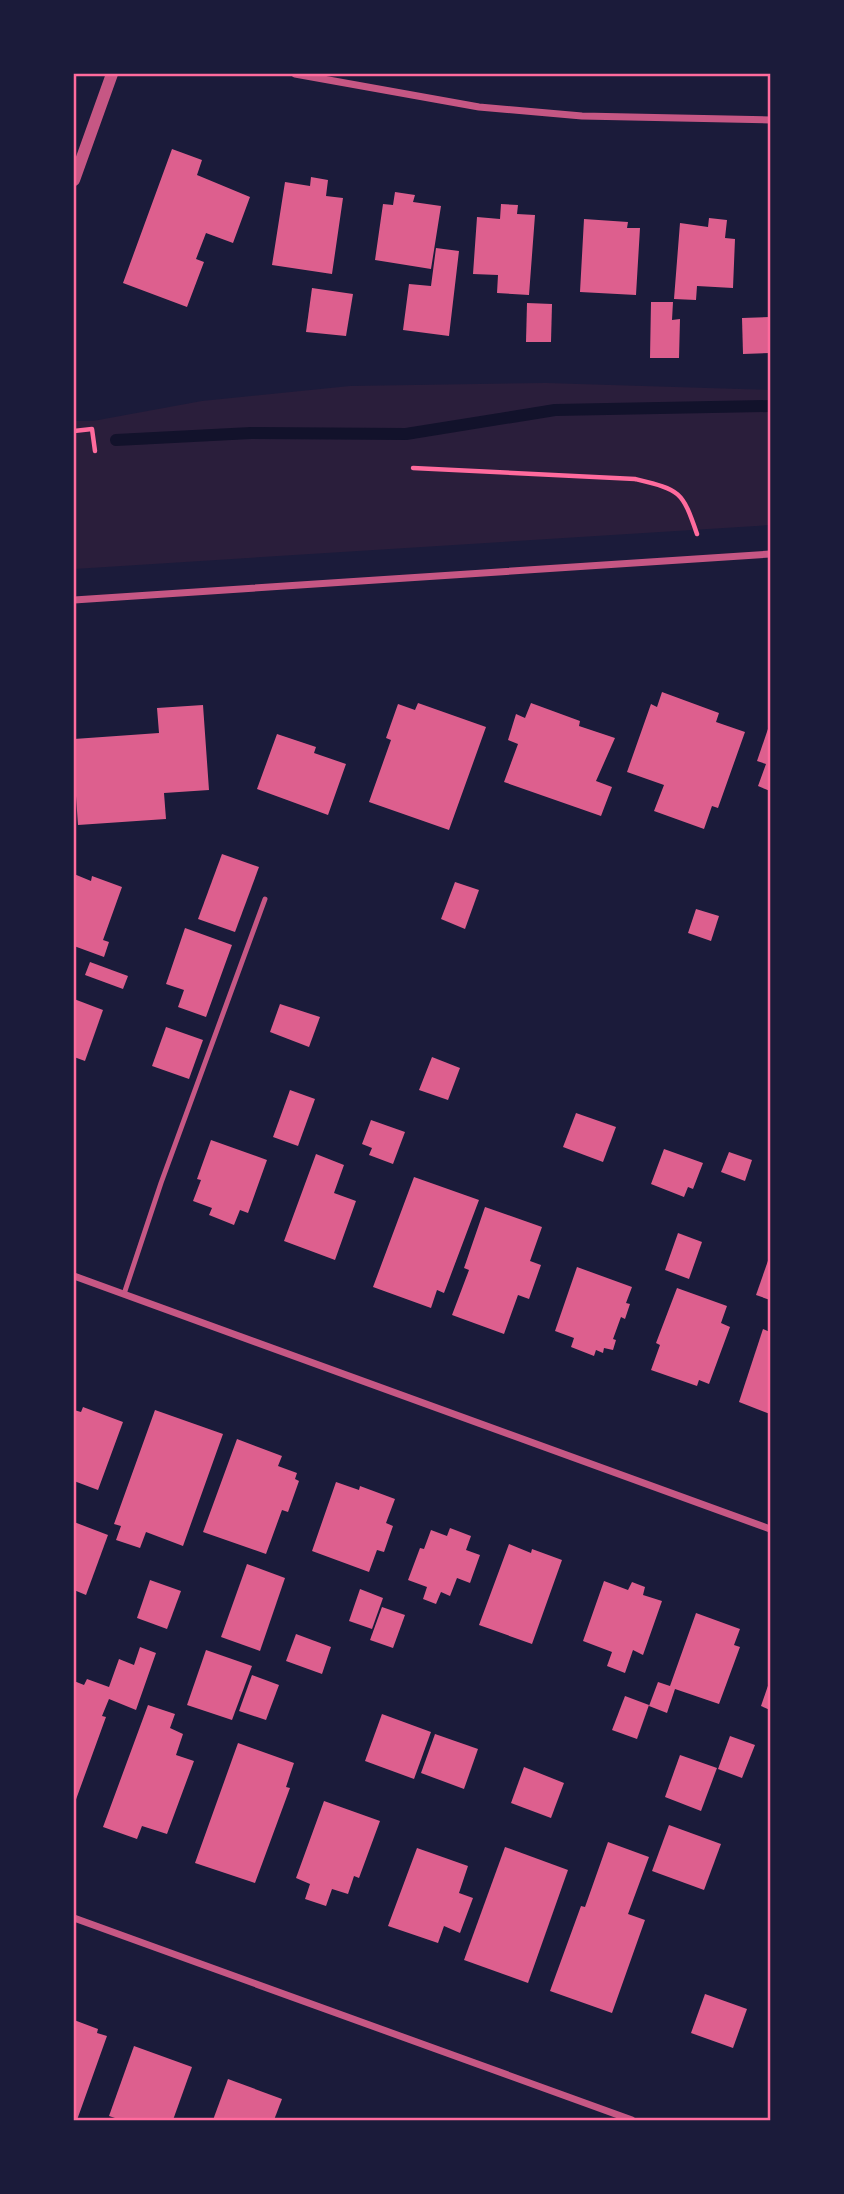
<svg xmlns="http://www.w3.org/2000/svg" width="844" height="2194" font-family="'Exo 2',sans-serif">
	<rect width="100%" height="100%" fill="#1b1b3a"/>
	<!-- green -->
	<path fill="#2a1e3b" d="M 546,383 L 770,390 L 770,525 L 74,569 L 74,421 L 93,421 L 202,401 L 350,386 Z"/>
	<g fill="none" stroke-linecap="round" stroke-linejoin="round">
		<!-- stream -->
		<path stroke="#12122b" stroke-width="12" d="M 116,440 L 251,433 L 406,434 L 555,410 L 770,406"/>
	</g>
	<!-- building -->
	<g fill="#dd5f8e">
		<path d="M 172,149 L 202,160 L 197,175 L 250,197 L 233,243 L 206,233 L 196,259 L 204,262 L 187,307 L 123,283 Z"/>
		<path d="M 311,177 L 328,180 L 326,196 L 343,198 L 332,274 L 272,265 L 285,182 L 310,186 Z"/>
		<path d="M 395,192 L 415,195 L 413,202 L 441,206 L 431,269 L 375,260 L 383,204 L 393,205 Z"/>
		<path d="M 501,204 L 518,205 L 517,214 L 535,215 L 529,295 L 497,293 L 498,275 L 473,274 L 477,217 L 500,219 Z"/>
		<path d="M 709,218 L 727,220 L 725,238 L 735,239 L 733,288 L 697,286 L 696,300 L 674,299 L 680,223 L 708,227 Z"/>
		<path d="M 584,219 L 628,222 L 627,228 L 640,228 L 636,295 L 580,292 Z"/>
		<path d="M 436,248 L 459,251 L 449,336 L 403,330 L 409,284 L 431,286 Z"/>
		<path d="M 312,288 L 353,294 L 346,336 L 306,332 Z"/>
		<path d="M 651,302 L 673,302 L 672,320 L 680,319 L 679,358 L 650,358 Z"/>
		<path d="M 527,303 L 552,304 L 551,342 L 526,342 Z"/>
		<path d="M 770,317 L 770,353 L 743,354 L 742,318 Z"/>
		<path d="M 662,692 L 719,713 L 716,722 L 745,732 L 718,808 L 712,806 L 704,829 L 654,811 L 664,785 L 627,772 L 651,704 L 657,707 Z"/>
		<path d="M 418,703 L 486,727 L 449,830 L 369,802 L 391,740 L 386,738 L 398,704 L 415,710 Z"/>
		<path d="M 531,703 L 580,721 L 579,726 L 615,738 L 596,781 L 612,787 L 601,816 L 504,782 L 518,744 L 508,740 L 516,714 L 525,718 Z"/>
		<path d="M 203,705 L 209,790 L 164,793 L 166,819 L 78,825 L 76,796 L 74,796 L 74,739 L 159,733 L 157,708 Z"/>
		<path d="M 770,723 L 770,791 L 758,786 L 766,764 L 757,761 Z"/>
		<path d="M 277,734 L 316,747 L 314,753 L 346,764 L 328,815 L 257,789 Z"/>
		<path d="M 222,854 L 259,867 L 235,932 L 198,919 Z"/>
		<path d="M 74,874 L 91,881 L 92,876 L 122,887 L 103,940 L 109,942 L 104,957 L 74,946 Z"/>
		<path d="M 455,882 L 479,890 L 465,929 L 441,919 Z"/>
		<path d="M 696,909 L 719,916 L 711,941 L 688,933 Z"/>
		<path d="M 185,928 L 232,945 L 206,1017 L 178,1007 L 184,990 L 166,984 Z"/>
		<path d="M 90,962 L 128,976 L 123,989 L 85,975 Z"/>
		<path d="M 74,999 L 103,1010 L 85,1061 L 74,1057 Z"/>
		<path d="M 280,1004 L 320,1017 L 309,1047 L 270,1032 Z"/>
		<path d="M 166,1027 L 203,1040 L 189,1079 L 152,1066 Z"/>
		<path d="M 432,1057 L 460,1068 L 448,1100 L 419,1090 Z"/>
		<path d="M 290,1090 L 315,1099 L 298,1146 L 273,1137 Z"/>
		<path d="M 576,1113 L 616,1127 L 603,1162 L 563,1147 Z"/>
		<path d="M 371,1120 L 405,1132 L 393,1164 L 369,1155 L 372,1148 L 362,1144 Z"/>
		<path d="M 211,1140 L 267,1160 L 248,1213 L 240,1210 L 234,1225 L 209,1215 L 212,1208 L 193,1201 L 201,1180 L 197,1179 Z"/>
		<path d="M 664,1149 L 703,1163 L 693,1189 L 688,1187 L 684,1197 L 651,1184 Z"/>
		<path d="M 729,1152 L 752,1160 L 745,1181 L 721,1172 Z"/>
		<path d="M 316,1154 L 344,1165 L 334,1193 L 356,1201 L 335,1260 L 284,1241 Z"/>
		<path d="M 414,1177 L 479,1200 L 444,1293 L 437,1290 L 431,1308 L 373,1287 Z"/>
		<path d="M 485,1207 L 542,1227 L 530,1261 L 541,1265 L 529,1299 L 518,1295 L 504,1334 L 452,1315 L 469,1270 L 464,1268 Z"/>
		<path d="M 678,1233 L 702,1242 L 689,1279 L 665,1270 Z"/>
		<path d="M 770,1255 L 770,1300 L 756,1295 Z"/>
		<path d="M 577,1267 L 632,1287 L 626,1303 L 630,1304 L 625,1319 L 621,1317 L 613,1339 L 616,1340 L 613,1350 L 604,1348 L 603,1353 L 596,1350 L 594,1356 L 571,1347 L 574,1338 L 555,1331 Z"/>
		<path d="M 677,1288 L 727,1306 L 721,1323 L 730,1327 L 709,1384 L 699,1380 L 697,1386 L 651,1370 L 660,1345 L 656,1343 Z"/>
		<path d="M 763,1329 L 770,1332 L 770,1414 L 739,1402 Z"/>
		<path d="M 83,1407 L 123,1422 L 98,1490 L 74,1481 L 74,1410 L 81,1412 Z"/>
		<path d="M 155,1410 L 223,1434 L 183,1546 L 146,1532 L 140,1548 L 116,1540 L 121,1526 L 114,1524 Z"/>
		<path d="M 237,1439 L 282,1456 L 278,1466 L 297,1473 L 295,1479 L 299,1481 L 288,1512 L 282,1510 L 266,1554 L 203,1532 Z"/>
		<path d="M 336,1482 L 359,1490 L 360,1486 L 395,1499 L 386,1523 L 393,1526 L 384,1552 L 377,1550 L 369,1572 L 312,1551 Z"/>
		<path d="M 74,1522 L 108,1535 L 86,1595 L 74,1590 Z"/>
		<path d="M 450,1528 L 471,1536 L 466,1550 L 480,1555 L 470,1583 L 457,1578 L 450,1596 L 441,1592 L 436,1604 L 423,1599 L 427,1587 L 408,1580 L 420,1548 L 424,1549 L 431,1530 L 447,1536 Z"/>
		<path d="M 509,1544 L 531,1553 L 532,1549 L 562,1560 L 532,1644 L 479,1625 Z"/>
		<path d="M 247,1564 L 285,1578 L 260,1651 L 221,1637 Z"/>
		<path d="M 150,1580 L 181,1591 L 167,1629 L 137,1618 Z"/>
		<path d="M 604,1581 L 628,1590 L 632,1582 L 645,1587 L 643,1595 L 662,1601 L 643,1655 L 633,1650 L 625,1673 L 607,1666 L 612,1652 L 583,1641 Z"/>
		<path d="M 360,1589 L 383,1598 L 372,1629 L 349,1621 Z"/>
		<path d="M 382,1607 L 405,1615 L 393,1648 L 370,1640 Z"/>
		<path d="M 696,1613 L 740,1629 L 734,1645 L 740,1647 L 719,1704 L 675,1689 L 667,1713 L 649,1706 L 658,1682 L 670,1686 Z"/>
		<path d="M 296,1634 L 331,1647 L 322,1674 L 286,1661 Z"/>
		<path d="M 140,1647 L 156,1653 L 136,1710 L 109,1699 L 102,1716 L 106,1717 L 74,1805 L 74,1681 L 84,1685 L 87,1679 L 109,1687 L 119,1659 L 134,1665 Z"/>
		<path d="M 206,1650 L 252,1666 L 232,1720 L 187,1705 Z"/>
		<path d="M 252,1675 L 279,1685 L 266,1720 L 239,1711 Z"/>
		<path d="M 770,1680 L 770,1710 L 761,1706 Z"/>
		<path d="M 625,1696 L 649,1705 L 637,1739 L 612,1730 Z"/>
		<path d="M 148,1705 L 175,1714 L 170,1728 L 183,1734 L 176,1755 L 194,1761 L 167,1834 L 142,1826 L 137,1839 L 103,1827 Z"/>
		<path d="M 382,1714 L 431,1732 L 414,1779 L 365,1761 Z"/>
		<path d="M 435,1734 L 478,1749 L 464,1789 L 421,1773 Z"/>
		<path d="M 730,1736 L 755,1745 L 742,1778 L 718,1769 Z"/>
		<path d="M 238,1743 L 294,1763 L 286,1787 L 290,1788 L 255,1883 L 195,1863 Z"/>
		<path d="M 680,1755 L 717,1768 L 701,1811 L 665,1797 Z"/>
		<path d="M 524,1767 L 564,1783 L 551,1818 L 511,1803 Z"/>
		<path d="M 324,1801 L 380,1821 L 359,1878 L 354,1876 L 348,1894 L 332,1889 L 326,1906 L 305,1899 L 310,1884 L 296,1878 Z"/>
		<path d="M 669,1825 L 721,1844 L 704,1890 L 652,1871 Z"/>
		<path d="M 608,1842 L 649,1857 L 628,1914 L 645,1920 L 612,2013 L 550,1991 L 581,1906 L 585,1907 Z"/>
		<path d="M 505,1847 L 568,1870 L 528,1983 L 464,1960 Z"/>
		<path d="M 417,1848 L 468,1866 L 459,1893 L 473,1898 L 460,1933 L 444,1926 L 438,1943 L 388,1926 Z"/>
		<path d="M 705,1994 L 747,2009 L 733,2048 L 691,2033 Z"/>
		<path d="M 74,2020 L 98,2029 L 97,2033 L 107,2036 L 77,2120 L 74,2120 Z"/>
		<path d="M 134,2046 L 192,2067 L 173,2120 L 121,2120 L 109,2116 Z"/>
		<path d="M 228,2079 L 282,2099 L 274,2120 L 213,2120 Z"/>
	</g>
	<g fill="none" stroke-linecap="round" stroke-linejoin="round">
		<!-- path -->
		<g stroke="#ff6b9d" stroke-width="4.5">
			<path d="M 74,431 L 92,429 L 95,451"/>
			<path d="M 413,468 L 635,479 C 680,490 682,490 697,534"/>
		</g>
		<!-- service -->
		<path stroke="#c65784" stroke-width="5" d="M 124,1294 L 161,1183 L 265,899"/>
		<!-- minor -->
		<g stroke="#c65784" stroke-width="7">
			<path d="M 295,74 L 479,107 L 582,116 L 770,120"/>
			<path d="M 74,600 L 770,554"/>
			<path d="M 74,1276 L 770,1529"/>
			<path d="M 74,1918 L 632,2120"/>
		</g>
		<!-- tertiary -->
		<path stroke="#c65784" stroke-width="12" d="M 74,180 L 112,74"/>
	</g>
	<!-- border -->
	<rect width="844" height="2194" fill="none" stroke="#1b1b3a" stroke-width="150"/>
	<rect x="75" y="75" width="694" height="2044" fill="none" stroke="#ff6b9d" stroke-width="2.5"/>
</svg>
